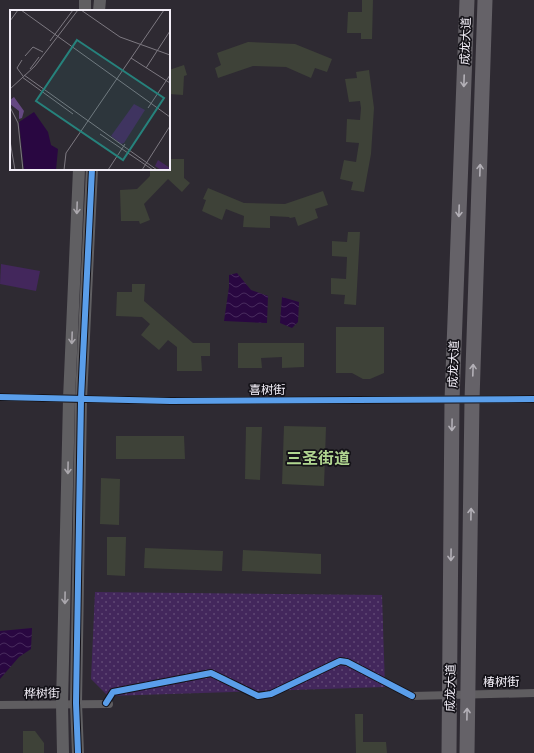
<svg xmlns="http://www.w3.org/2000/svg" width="534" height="753" font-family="'Libre Baskerville','Noto Sans SC',serif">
	<defs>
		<pattern id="park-dots" width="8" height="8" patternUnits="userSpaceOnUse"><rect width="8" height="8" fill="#43275c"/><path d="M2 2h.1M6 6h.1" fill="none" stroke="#5f4774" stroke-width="1.8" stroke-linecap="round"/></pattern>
		<pattern id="water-waves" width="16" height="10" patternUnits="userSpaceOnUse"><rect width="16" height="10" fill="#290741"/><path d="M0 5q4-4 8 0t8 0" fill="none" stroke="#482b5d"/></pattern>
	</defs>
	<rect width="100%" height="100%" fill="#2e2a32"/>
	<!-- park -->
	<path fill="url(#park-dots)" d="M 95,592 L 382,595 L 385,687 L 108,696 L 91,679 Z"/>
	<!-- pitch -->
	<path fill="#43275c" d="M 1,264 L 40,271 L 36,291 L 0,284 Z"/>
	<!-- water -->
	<g fill="url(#water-waves)">
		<path d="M 237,273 L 251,290 L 268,296 L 267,323 L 224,321 L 229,287 L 229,275 Z"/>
		<path d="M 282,297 L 299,302 L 298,322 L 292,328 L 280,323 Z"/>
		<path d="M 32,628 L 31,649 L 19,657 L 0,679 L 0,631 Z"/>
	</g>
	<!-- building -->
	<g fill="#3e4238">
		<path d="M 362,0 L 373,0 L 372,39 L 361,39 L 361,33 L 347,33 L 348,12 L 362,12 Z"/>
		<path d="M 248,42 L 295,44 L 332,59 L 327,72 L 315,68 L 311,78 L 286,67 L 253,66 L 218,78 L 215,68 L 221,65 L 217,53 Z"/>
		<path d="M 184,65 L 187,75 L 184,76 L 183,95 L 169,94 L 169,70 Z"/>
		<path d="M 369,70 L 374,108 L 371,154 L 364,192 L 351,190 L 353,182 L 340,179 L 344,160 L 356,162 L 359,143 L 346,142 L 347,119 L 360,120 L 361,108 L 360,101 L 349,102 L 345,79 L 357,78 L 356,72 Z"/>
		<path d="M 169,159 L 184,159 L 184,178 L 190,183 L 182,192 L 168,179 L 144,204 L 150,220 L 140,224 L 139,221 L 121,221 L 120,190 L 137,189 L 150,176 L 150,169 L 169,169 Z"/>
		<path d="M 208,188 L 244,203 L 285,204 L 323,191 L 328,205 L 315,209 L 318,218 L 298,226 L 295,217 L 290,218 L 289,217 L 270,216 L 270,228 L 243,227 L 244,216 L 226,209 L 222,220 L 202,211 L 206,200 L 203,199 Z"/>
		<path d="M 348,232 L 360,232 L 356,305 L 344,304 L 345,295 L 331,294 L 331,278 L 346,279 L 347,257 L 332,256 L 332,241 L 347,242 Z"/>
		<path d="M 132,284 L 145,284 L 144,301 L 193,343 L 210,343 L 210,356 L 201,356 L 202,371 L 177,371 L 177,347 L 168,340 L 159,350 L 141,335 L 150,324 L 142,317 L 116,316 L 117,292 L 132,292 Z"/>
		<path d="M 336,327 L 384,327 L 384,373 L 370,379 L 363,379 L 352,373 L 336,373 Z"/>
		<path d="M 238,343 L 304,343 L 304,367 L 282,368 L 282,357 L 261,358 L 262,368 L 238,368 Z"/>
		<path d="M 284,426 L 326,427 L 324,486 L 282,484 Z"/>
		<path d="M 246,427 L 262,427 L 260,480 L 245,479 Z"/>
		<path d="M 116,436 L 184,436 L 185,459 L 116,459 Z"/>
		<path d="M 101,478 L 120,479 L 119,525 L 100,524 Z"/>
		<path d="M 107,537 L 126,537 L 125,576 L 107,575 Z"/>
		<path d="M 145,548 L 223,551 L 222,571 L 144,568 Z"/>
		<path d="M 243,550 L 321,554 L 321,574 L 242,571 Z"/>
		<path d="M 355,714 L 363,714 L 363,742 L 386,742 L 387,753 L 356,753 Z"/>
		<path d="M 23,731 L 35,731 L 44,743 L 44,753 L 23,753 Z"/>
	</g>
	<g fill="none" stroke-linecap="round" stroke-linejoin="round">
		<!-- street -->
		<g stroke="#5f5d60" stroke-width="8">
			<path d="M 0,397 L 171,401 L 534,399"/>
			<path d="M 412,696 L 534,693"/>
			<path d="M 0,705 L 109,704"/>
		</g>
		<!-- secondary -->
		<g stroke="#605f62" stroke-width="12">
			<path d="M 85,11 L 85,0"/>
			<path d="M 99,11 L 100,0"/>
			<path d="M 63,753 L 62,705 L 69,399 L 79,169"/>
			<path d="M 78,753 L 76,703 L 81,399 L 92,169"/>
		</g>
		<!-- highway -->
		<g stroke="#656268" stroke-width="15">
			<path d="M 449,753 L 452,400 L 467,0"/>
			<path d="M 467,753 L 472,400 L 485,0"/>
		</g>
		<!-- cycleway casing -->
		<g stroke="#141218" stroke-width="8">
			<g id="cycleway">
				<path d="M 0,397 L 171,401 L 534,399"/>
				<path d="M 106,703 L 113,692 L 211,673 L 258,696 L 271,694 L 340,661 L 347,662 L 412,696"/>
				<path d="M 78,753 L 76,703 L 81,399 L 92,169"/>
			</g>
		</g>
		<!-- cycleway -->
		<use href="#cycleway" stroke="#5a9eea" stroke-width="6"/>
	</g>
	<!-- one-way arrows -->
	<defs><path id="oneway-shaft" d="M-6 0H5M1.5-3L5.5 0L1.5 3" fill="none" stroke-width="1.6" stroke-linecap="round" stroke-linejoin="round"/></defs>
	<g stroke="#b3b0b7">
		<use href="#oneway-shaft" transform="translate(464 81) rotate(92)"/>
		<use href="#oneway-shaft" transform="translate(480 170) rotate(-88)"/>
		<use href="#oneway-shaft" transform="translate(459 211) rotate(92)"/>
		<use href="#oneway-shaft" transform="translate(473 370) rotate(-88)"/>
		<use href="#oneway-shaft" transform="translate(452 425) rotate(91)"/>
		<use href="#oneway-shaft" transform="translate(471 514) rotate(-89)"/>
		<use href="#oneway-shaft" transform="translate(451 555) rotate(91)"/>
		<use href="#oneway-shaft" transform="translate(467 714) rotate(-89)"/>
	</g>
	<g stroke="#aaa7ad">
		<use href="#oneway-shaft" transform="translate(77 208) rotate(92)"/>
		<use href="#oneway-shaft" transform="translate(72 338) rotate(92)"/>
		<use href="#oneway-shaft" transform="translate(68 468) rotate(91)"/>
		<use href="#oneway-shaft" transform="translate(65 598) rotate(91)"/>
	</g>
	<g text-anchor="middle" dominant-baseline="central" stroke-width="3.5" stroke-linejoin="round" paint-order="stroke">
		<!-- street labels -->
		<g font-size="12" fill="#f3eff8" stroke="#141218">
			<text transform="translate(465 41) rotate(-88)">成龙大道</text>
			<text transform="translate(453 364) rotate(-88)">成龙大道</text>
			<text x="267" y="389">喜树街</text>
			<text x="501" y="681">椿树街</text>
			<text transform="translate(450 688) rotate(-89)">成龙大道</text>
			<text transform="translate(42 693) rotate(-1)">桦树街</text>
		</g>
		<!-- district labels -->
		<g font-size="16" font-weight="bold" fill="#b0d590" stroke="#141218">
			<text x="318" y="458">三圣街道</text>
		</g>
	</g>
	<!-- overview -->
	<g transform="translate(10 10)">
		<rect width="160" height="160" fill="#2e2a32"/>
		<path d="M 4,87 L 14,101 L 12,108 L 9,109 L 9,101 L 0,94 L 0,90 Z" fill="#654882"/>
		<path d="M 124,94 L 135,100 L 114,133 L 111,134 L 101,126 Z" fill="#43275c"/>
		<path d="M 148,150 L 160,158 L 160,160 L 151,160 L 145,156 Z" fill="#43275c"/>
		<path d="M 24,102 L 38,122 L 41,135 L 48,139 L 46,160 L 14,160 L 9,112 Z" fill="#290741"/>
		<path fill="none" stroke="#7d7981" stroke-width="1" d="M 11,0 L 160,107M 71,0 L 110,27 L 160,45M 0,11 L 8,0M 40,31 L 63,0M 15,46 L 23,37 L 33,42M 121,48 L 160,73M 12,50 L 7,58 L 13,66M 136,58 L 160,21M 20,59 L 29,47M 14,65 L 147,160M 12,67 L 63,104M 0,79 L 25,56 L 68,0M 0,97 L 8,113 L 13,160M 138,98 L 160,65M 90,124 L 143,160M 0,131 L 5,160M 54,160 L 56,143 L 154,0M 98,160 L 115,134M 132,160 L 160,116"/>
		<path fill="#26827c" fill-opacity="0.15" stroke="#26827c" stroke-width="2" d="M 67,30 L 154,88 L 113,150 L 26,91 Z"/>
		<rect width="160" height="160" fill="none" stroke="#f3eff8" stroke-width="2"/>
	</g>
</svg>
